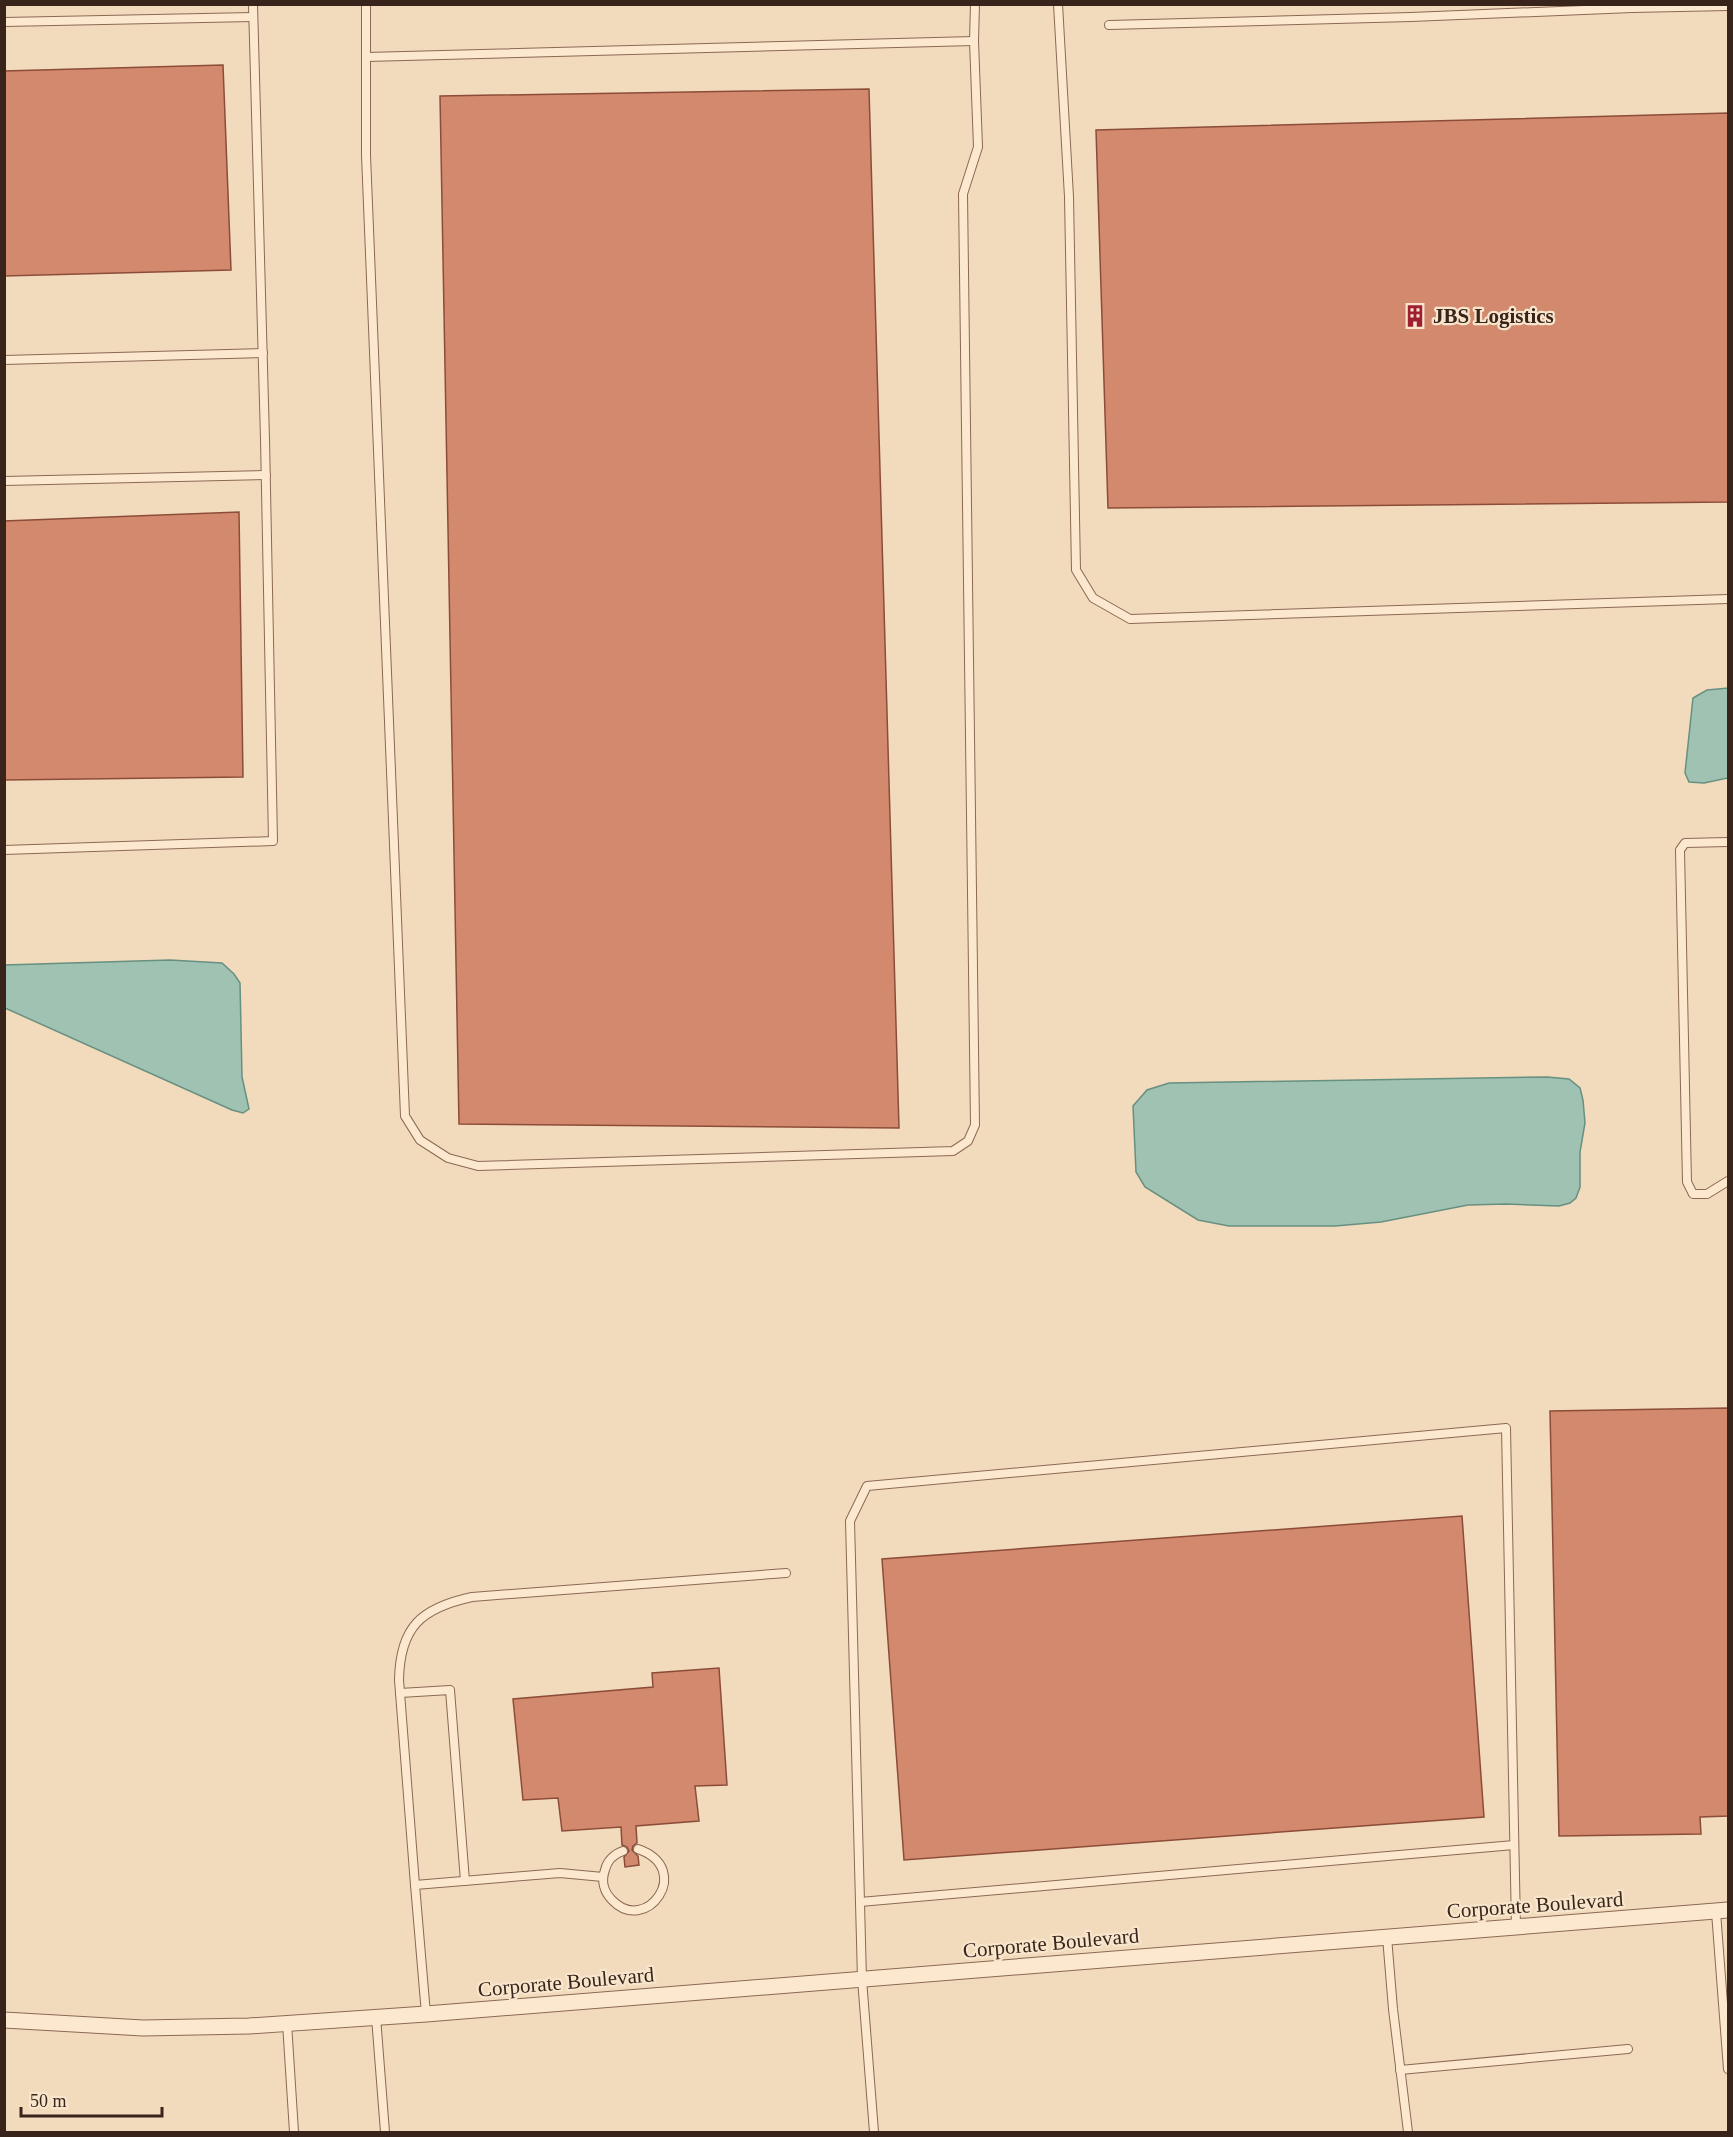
<svg xmlns="http://www.w3.org/2000/svg" width="1733" height="2137" font-family="Georgia,serif">
	<rect width="100%" height="100%" fill="#f2dabc"/>
	<!-- water -->
	<g fill="#a0c2b3" stroke="#679080" stroke-width="1.5">
		<path d="M 1728,688 L 1728,778 L 1704,783 L 1689,782 L 1685,773 L 1693,698 L 1707,690 Z"/>
		<path d="M 170,960 L 222,963 L 234,974 L 240,983 L 242,1077 L 249,1109 L 243,1113 L 232,1110 L 5,1008 L 5,965 Z"/>
		<path d="M 1547,1077 L 1569,1079 L 1580,1088 L 1583,1100 L 1585,1123 L 1580,1152 L 1580,1187 L 1576,1198 L 1570,1203 L 1559,1206 L 1506,1204 L 1468,1205 L 1381,1222 L 1335,1226 L 1229,1226 L 1198,1220 L 1145,1187 L 1136,1172 L 1133,1106 L 1147,1090 L 1169,1083 Z"/>
	</g>
	<!-- building -->
	<g fill="#d3896e" stroke="#8c4d38" stroke-width="1.5">
		<path d="M 223,65 L 231,270 L 4,276 L 4,71 Z"/>
		<path d="M 869,89 L 899,1128 L 459,1124 L 440,96 Z"/>
		<path d="M 1728,113 L 1728,502 L 1108,508 L 1096,130 Z"/>
		<path d="M 239,512 L 243,777 L 4,780 L 4,521 Z"/>
		<path d="M 1728,1408 L 1728,1816 L 1700,1817 L 1701,1834 L 1559,1836 L 1550,1411 Z"/>
		<path d="M 1462,1516 L 1484,1817 L 904,1860 L 882,1559 Z"/>
		<path d="M 719,1668 L 727,1785 L 695,1786 L 699,1821 L 636,1826 L 637,1843 L 633,1846 L 632,1850 L 638,1856 L 639,1865 L 625,1867 L 624,1857 L 629,1851 L 627,1847 L 622,1845 L 621,1827 L 562,1831 L 558,1798 L 523,1800 L 513,1699 L 653,1687 L 652,1673 Z"/>
	</g>
	<g fill="none" stroke-linecap="round" stroke-linejoin="round">
		<!-- lane casing -->
		<g stroke="#8b6954" stroke-width="10">
			<g id="lane">
				<path d="M 366,4 L 366,155 L 405,1116 L 420,1140 L 448,1158 L 478,1166 L 953,1151 L 968,1141 L 975,1125 L 963,194 L 978,147 L 974,41 L 975,4"/>
				<path d="M 1058,4 L 1069,197 L 1076,570 L 1093,598 L 1130,619 L 1728,599"/>
				<path d="M 4,22 L 253,17"/>
				<path d="M 1109,25 L 1411,17 L 1632,8 L 1728,6"/>
				<path d="M 366,57 L 974,41"/>
				<path d="M 4,360 L 263,353"/>
				<path d="M 4,481 L 266,475"/>
				<path d="M 1728,842 L 1685,843 L 1680,850 L 1687,1182 L 1693,1194 L 1707,1194 L 1728,1181"/>
				<path d="M 4,850 L 273,841 L 265,439 L 253,4"/>
				<path d="M 400,1693 L 450,1690 L 465,1881"/>
				<path d="M 623,1851 C 614,1854 607,1861 605,1870 C 601,1881 604,1892 612,1900 C 646,1936 695,1869 638,1849"/>
				<path d="M 415,1885 L 399,1680 C 400,1627 421,1608 472,1597 L 786,1573"/>
				<path d="M 860,1902 L 1514,1845"/>
				<path d="M 1716,1912 L 1728,2069"/>
				<path d="M 1387,1937 L 1393,2009 L 1408,2132"/>
				<path d="M 426,2014 L 415,1885 L 560,1873 L 603,1877"/>
				<path d="M 376,2017 L 385,2132"/>
				<path d="M 287,2023 L 294,2132"/>
				<path d="M 1400,2070 L 1628,2049"/>
				<path d="M 874,2132 L 862,1979 L 850,1521 L 867,1486 L 1506,1428 L 1516,1927"/>
			</g>
		</g>
		<!-- street casing -->
		<g stroke="#8b6954" stroke-width="17">
			<path id="street" d="M 4,2020 L 143,2028 L 249,2026 L 426,2014 L 1728,1910"/>
		</g>
		<!-- lane -->
		<use href="#lane" stroke="#fce8cf" stroke-width="8"/>
		<!-- street -->
		<use href="#street" stroke="#fce8cf" stroke-width="15"/>
	</g>
	<!-- icons -->
	<defs>
		<g id="building-bare" transform="scale(1.8)"><path d="M-4-6H4V6H1V3H-1V6H-4ZM-2.5-4.3h1.7v1.8h-1.7ZM.8-4.3h1.7v1.8H.8ZM-2.5-1h1.7V.8h-1.7ZM.8-1h1.7V.8H.8Z" fill="#9f1e32" stroke="#f8e5cc" stroke-width="2.5" paint-order="stroke"/></g>
	</defs>
	<g fill-rule="evenodd">
		<use href="#building-bare" x="1415" y="316"/>
	</g>
	<g text-anchor="middle" dominant-baseline="central" stroke-width="4.5" stroke-linejoin="round" paint-order="stroke">
		<!-- poi labels -->
		<g font-size="21" font-weight="bold" fill="#38241a" stroke="#f8e5cc" text-anchor="start">
			<text x="1433" y="316">JBS Logistics</text>
		</g>
		<!-- street labels -->
		<g font-size="21" fill="#38241a" stroke="#f8e5cc">
			<text transform="translate(1535 1905) rotate(-4)">Corporate Boulevard</text>
			<text transform="translate(1051 1943) rotate(-5)">Corporate Boulevard</text>
			<text transform="translate(566 1982) rotate(-5)">Corporate Boulevard</text>
		</g>
	</g>
	<!-- border -->
	<rect width="1733" height="2137" fill="none" stroke="#38241a" stroke-width="12"/>
	<!-- scale -->
	<path d="M21 2107v9h141v-9" fill="none" stroke="#38241a" stroke-width="3"/>
	<text x="30" y="2107" font-size="18" fill="#38241a" stroke="#f8e5cc" stroke-width="4.5" paint-order="stroke">50 m</text>
</svg>
